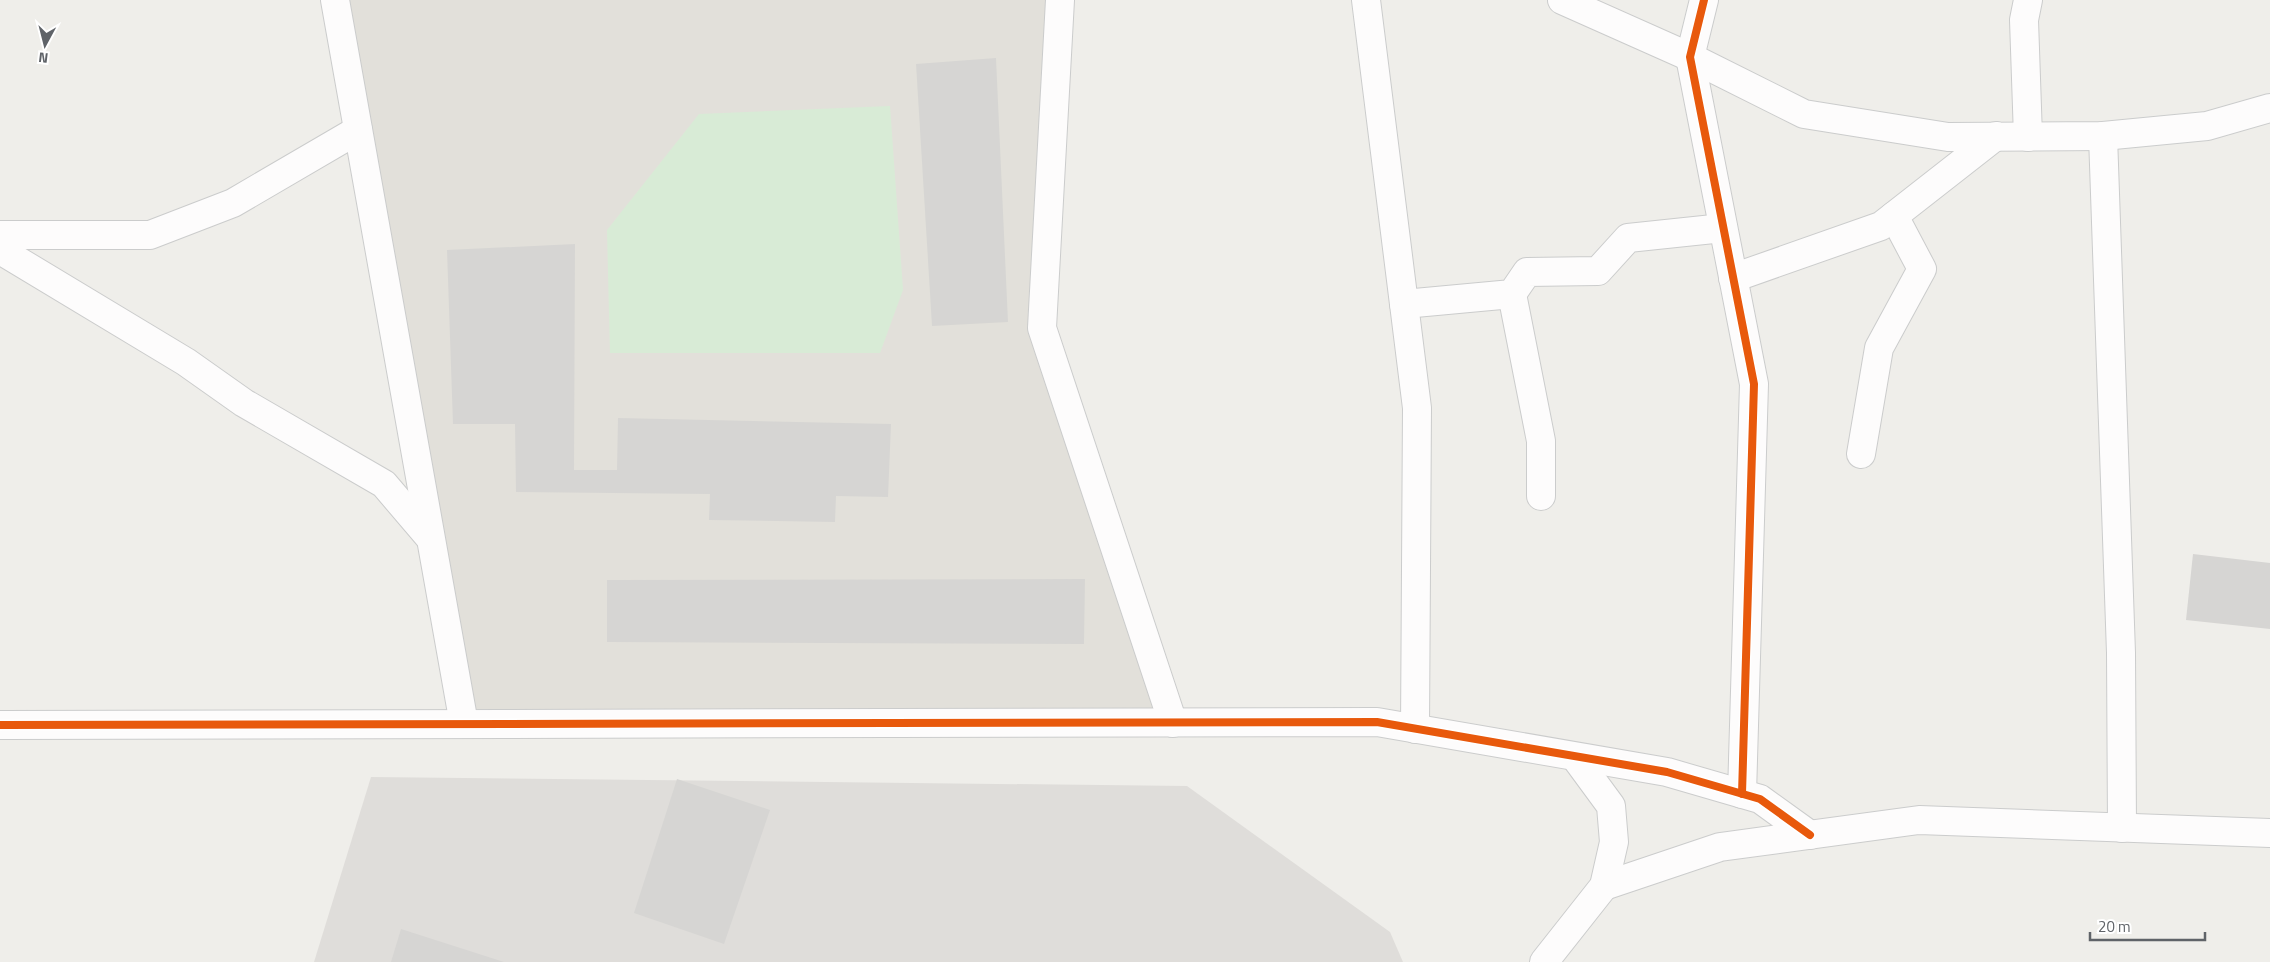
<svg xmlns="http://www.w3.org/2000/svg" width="2270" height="962" font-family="'Titillium Web',sans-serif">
	<rect width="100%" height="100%" fill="#efeeea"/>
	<!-- industrial -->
	<path fill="#dfddda" d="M 371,777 L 1187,786 L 1390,932 L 1403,962 L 314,962 Z"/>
	<!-- education -->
	<path fill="#e2e0da" d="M 335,0 L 1060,0 L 1042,328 L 1173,723 L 464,724 Z"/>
	<!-- green -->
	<path fill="#d8ebd6" d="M 890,106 L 903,290 L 880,353 L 610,353 L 607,230 L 699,114 Z"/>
	<!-- building -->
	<g fill="#d6d5d3">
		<path d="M 996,58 L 1008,322 L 932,326 L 916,64 Z"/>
		<path d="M 575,244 L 574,470 L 617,470 L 618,418 L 891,424 L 888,497 L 836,496 L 835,522 L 709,520 L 710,494 L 516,492 L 515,424 L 453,424 L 447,250 Z"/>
		<path d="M 2193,554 L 2270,563 L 2270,629 L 2186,620 Z"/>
		<path d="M 1085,579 L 1084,644 L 607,642 L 607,580 Z"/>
		<path d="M 677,779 L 770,810 L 724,944 L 634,913 Z"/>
		<path d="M 401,929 L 504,962 L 391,962 Z"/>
	</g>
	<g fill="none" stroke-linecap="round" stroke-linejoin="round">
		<!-- minor casing -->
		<g stroke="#cbcccc" stroke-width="30">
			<g id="minor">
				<path d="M 335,0 L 464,724"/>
				<path d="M 1060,0 L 1042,328 L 1173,723"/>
				<path d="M 1366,0 L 1417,408 L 1415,729"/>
				<path d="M 1562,0 L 1690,57 L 1804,114 L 1948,137 L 2103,136 L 2207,126 L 2270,108"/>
				<path d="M 1704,0 L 1690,57 L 1754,384 L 1742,794"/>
				<path d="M 2028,0 L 2024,20 L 2028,137"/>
				<path d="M 2103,136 L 2121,653 L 2122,828"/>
				<path d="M 0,235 L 150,235 L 233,203 L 358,130"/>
				<path d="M 0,250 L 186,362 L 244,403 L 384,484 L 430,538"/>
				<path d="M 1733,278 L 1881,226 L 1996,136"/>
				<path d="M 1512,294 L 1541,441 L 1541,496"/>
				<path d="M 1404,304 L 1512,294 L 1527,272 L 1598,271 L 1628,238 L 1723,228"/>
				<path d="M 1861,454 L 1879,348 L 1922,269 L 1894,216"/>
				<path d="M 0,725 L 1377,722 L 1667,772 L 1760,799 L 1810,835"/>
				<path d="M 1604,886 L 1720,847 L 1919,820 L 2270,833"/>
				<path d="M 1544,962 L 1604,886 L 1614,842 L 1611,806 L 1575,757"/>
			</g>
		</g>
		<!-- minor -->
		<use href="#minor" stroke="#fdfcfc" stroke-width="28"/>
		<!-- cycleway casing -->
		<g stroke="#fff" stroke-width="11">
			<g id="cycleway">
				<path d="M 1704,0 L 1690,57 L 1754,384 L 1742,794"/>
				<path d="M 0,725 L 1377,722 L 1667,772 L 1760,799 L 1810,835"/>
			</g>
		</g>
		<!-- cycleway -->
		<use href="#cycleway" stroke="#e8590c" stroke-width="8"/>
	</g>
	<!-- north arrow -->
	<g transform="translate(45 45) rotate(187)" stroke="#ffffff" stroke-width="4" paint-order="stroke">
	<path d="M0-4L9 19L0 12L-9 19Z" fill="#5f6368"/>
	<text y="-8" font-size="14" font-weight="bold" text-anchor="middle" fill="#5f6368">N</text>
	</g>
	<!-- scale -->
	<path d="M2090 932v8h115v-8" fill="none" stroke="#5f6368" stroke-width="2.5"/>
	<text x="2098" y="932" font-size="15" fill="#5f6368" stroke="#ffffff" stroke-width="4" paint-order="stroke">20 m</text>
</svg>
